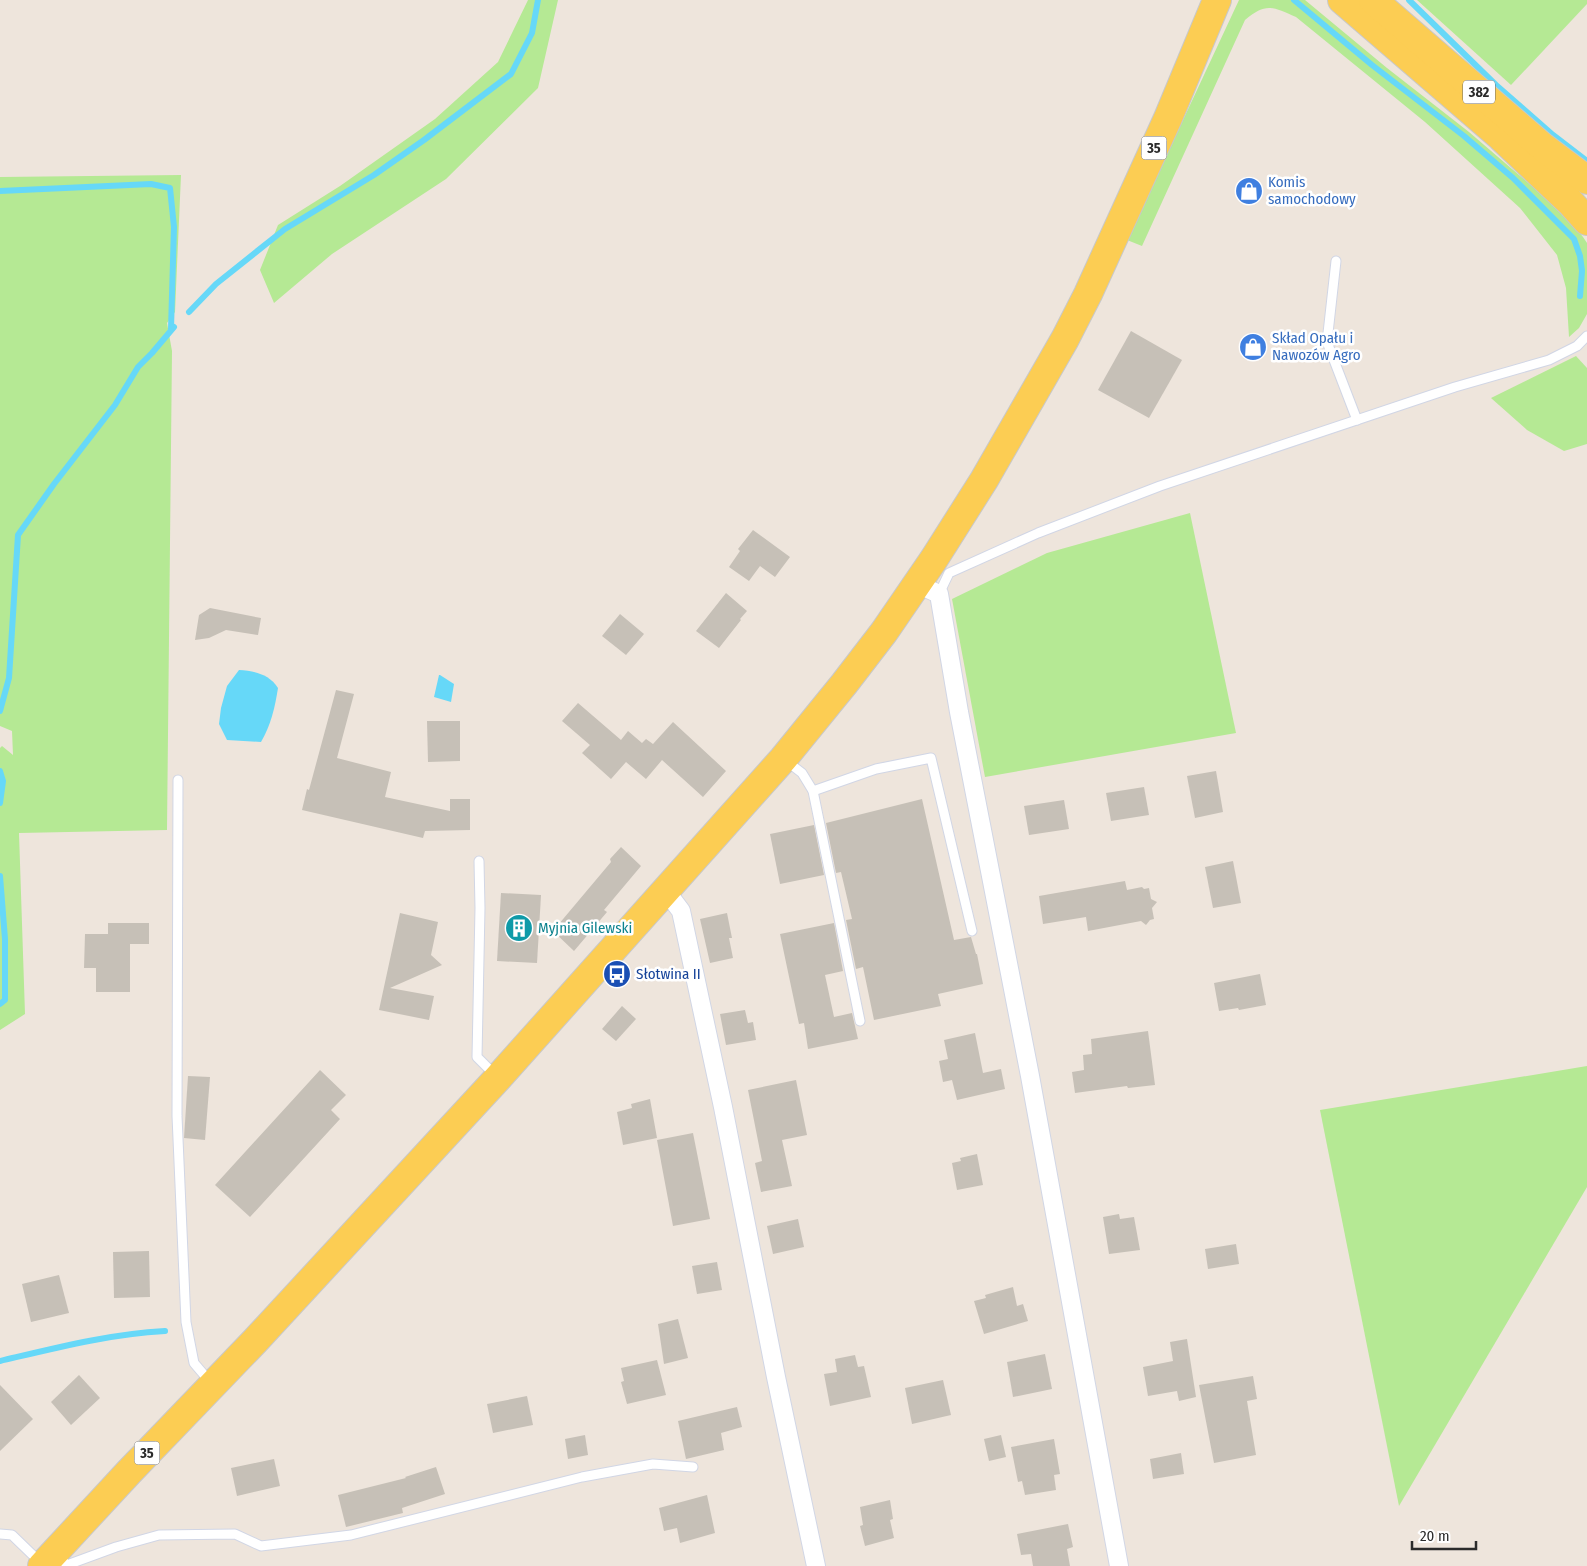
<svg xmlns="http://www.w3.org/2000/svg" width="1587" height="1566" font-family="'Fira Sans Condensed',sans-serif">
	<rect width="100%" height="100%" fill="#eee5dc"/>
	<!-- green -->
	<g fill="#b5e994">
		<path d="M 528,0 L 558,0 L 538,88 L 446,179 L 332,254 L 274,303 L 260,270 L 278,225 L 340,186 L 435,119 L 498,62 Z"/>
		<path d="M 1239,0 L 1305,0 L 1387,68 L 1469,132 L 1533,187 L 1574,226 L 1583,237 L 1587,243 L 1587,314 L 1579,328 L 1569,337 L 1566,288 L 1557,255 L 1520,208 L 1425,122 L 1296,17 C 1273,7 1266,2 1245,20 L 1142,246 L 1127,240 Z"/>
		<path d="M 1417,0 L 1587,0 L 1587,4 L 1511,85 Z"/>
		<path d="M 181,175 L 175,312 L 167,323 L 172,351 L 167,830 L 19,833 L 25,1014 L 0,1030 L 0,748 L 2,746 L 13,755 L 12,731 L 0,726 L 0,177 Z"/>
		<path d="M 1576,356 L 1587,368 L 1587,444 L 1564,451 L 1527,430 L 1491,398 Z"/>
		<path d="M 1190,513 L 1236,733 L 985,777 L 952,599 L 1047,553 Z"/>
		<path d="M 1587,1066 L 1587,1187 L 1399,1506 L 1320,1110 Z"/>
	</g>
	<!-- water -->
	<g fill="#66d8f8">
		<path d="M 239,670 C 254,671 269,674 278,688 C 275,707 271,725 261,742 L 227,740 L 219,724 L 221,708 L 227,686 Z"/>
		<path d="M 439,675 L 440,675 L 454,684 L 451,702 L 434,697 Z"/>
	</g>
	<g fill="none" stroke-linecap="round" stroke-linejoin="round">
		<!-- stream -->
		<g stroke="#66d8f8" stroke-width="6">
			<path d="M 1294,0 L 1372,65 L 1464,136 L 1513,178 L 1574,239 L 1580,256 L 1582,271 L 1580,296"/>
			<path d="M 1409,0 L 1496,85 L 1553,135 L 1587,161"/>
			<path d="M 0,191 L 151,184 L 170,188 L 174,227 L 171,329"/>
			<path d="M 189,312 L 216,284 L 285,229 L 374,175 L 424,140 L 511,74 L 532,33 L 538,0"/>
			<path d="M 0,711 L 9,678 L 18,535 L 54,484 L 115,405 L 138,367 L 152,353 L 174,327"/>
			<path d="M 0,771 L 3,781 L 0,803"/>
			<path d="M 0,876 L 5,939 L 5,1000 L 0,1004"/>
			<path d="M 0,1361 C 55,1348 109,1334 165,1331"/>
		</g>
	</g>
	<!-- building -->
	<g fill="#c6c0b7">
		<path d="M 1131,331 L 1182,360 L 1149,418 L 1098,390 Z"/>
		<path d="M 753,530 L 790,557 L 775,577 L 760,566 L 749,581 L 729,567 L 740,551 L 738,549 Z"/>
		<path d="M 726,593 L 747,611 L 740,619 L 741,620 L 719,648 L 696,631 Z"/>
		<path d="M 210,608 L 261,618 L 258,635 L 226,630 L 209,638 L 195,640 L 199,615 Z"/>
		<path d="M 620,614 L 644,634 L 626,655 L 602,636 Z"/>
		<path d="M 336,690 L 354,694 L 337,758 L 391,772 L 385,797 L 450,811 L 450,799 L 470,799 L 470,830 L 425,831 L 423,838 L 302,810 L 307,789 L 309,790 Z"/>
		<path d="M 578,703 L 621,740 L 628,731 L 642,743 L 646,739 L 653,744 L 673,722 L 726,771 L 703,797 L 662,760 L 646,779 L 626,762 L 611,779 L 582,753 L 590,745 L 562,721 Z"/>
		<path d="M 427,721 L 460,721 L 460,761 L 428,762 Z"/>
		<path d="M 1216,771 L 1223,812 L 1195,818 L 1187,776 Z"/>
		<path d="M 1144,787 L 1149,815 L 1111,821 L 1106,793 Z"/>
		<path d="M 922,799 L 954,940 L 971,937 L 976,954 L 977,954 L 983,984 L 938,994 L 941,1006 L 874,1020 L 863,967 L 856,969 L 846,920 L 852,919 L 841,872 L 836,873 L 826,823 Z"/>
		<path d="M 1064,800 L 1069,829 L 1029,835 L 1024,806 Z"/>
		<path d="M 814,825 L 824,875 L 780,884 L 770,834 Z"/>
		<path d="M 621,847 L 641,866 L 604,910 L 607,912 L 574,951 L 553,931 L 611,862 L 610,859 Z"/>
		<path d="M 1233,861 L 1241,903 L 1213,908 L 1205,867 Z"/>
		<path d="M 1125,881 L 1127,890 L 1142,887 L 1144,889 L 1149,888 L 1151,899 L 1157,902 L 1152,908 L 1154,919 L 1150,920 L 1146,925 L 1141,921 L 1088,931 L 1086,917 L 1043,924 L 1039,896 Z"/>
		<path d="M 501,893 L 541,895 L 537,963 L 497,961 Z"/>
		<path d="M 400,913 L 438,922 L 431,955 L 442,965 L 390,988 L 434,996 L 429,1020 L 379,1010 Z"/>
		<path d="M 727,913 L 732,938 L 729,938 L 733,958 L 710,963 L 700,919 Z"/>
		<path d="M 108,923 L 149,923 L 149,944 L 130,944 L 130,992 L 96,992 L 96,968 L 84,968 L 85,934 L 108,934 Z"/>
		<path d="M 834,923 L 843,971 L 825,975 L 834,1017 L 852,1013 L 858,1039 L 808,1049 L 804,1023 L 799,1024 L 780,934 Z"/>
		<path d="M 1260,974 L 1266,1005 L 1239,1010 L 1238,1008 L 1219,1011 L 1214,983 Z"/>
		<path d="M 622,1006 L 636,1019 L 616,1041 L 602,1029 Z"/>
		<path d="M 745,1010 L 748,1023 L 753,1022 L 756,1040 L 726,1045 L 720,1014 Z"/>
		<path d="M 1148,1031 L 1155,1085 L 1128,1088 L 1127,1086 L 1075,1093 L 1072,1072 L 1084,1070 L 1083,1055 L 1092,1054 L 1091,1039 Z"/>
		<path d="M 975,1033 L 983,1073 L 1001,1069 L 1005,1089 L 957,1100 L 952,1080 L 943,1082 L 939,1061 L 948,1059 L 944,1040 Z"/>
		<path d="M 320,1070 L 346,1095 L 331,1110 L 340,1119 L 250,1217 L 215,1185 Z"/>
		<path d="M 188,1076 L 210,1077 L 205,1140 L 184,1138 Z"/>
		<path d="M 796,1080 L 807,1135 L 782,1140 L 792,1186 L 761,1192 L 755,1163 L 762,1161 L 748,1090 Z"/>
		<path d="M 650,1099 L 657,1138 L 623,1145 L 617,1112 L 632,1108 L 631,1104 Z"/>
		<path d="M 693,1133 L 710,1219 L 673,1226 L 657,1140 Z"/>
		<path d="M 977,1154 L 983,1185 L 957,1190 L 952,1163 L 961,1161 L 960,1158 Z"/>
		<path d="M 1119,1214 L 1120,1219 L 1134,1217 L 1140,1250 L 1109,1254 L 1103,1217 Z"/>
		<path d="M 798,1219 L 804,1247 L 773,1254 L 767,1226 Z"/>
		<path d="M 1236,1244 L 1239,1264 L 1208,1269 L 1205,1249 Z"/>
		<path d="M 149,1251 L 150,1297 L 114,1298 L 113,1252 Z"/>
		<path d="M 717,1262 L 722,1290 L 697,1294 L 692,1266 Z"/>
		<path d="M 59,1275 L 69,1313 L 31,1322 L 22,1284 Z"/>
		<path d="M 1013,1287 L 1017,1306 L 1023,1304 L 1028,1321 L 984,1334 L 974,1301 L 986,1298 L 985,1295 Z"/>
		<path d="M 678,1319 L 688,1358 L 664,1364 L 658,1324 Z"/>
		<path d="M 1187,1339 L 1196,1397 L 1179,1401 L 1177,1391 L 1148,1396 L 1143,1367 L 1173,1361 L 1170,1342 Z"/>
		<path d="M 1045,1354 L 1052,1389 L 1013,1397 L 1007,1362 Z"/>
		<path d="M 855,1355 L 858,1367 L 864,1366 L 871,1397 L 830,1406 L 824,1374 L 837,1372 L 835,1359 Z"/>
		<path d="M 657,1360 L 666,1395 L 627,1404 L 621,1382 L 624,1381 L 621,1368 Z"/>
		<path d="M 79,1375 L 100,1398 L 71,1425 L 51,1402 Z"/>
		<path d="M 1253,1376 L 1257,1399 L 1247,1401 L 1256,1455 L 1214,1463 L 1199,1385 Z"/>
		<path d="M 943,1380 L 951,1415 L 912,1424 L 905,1388 Z"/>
		<path d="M 0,1385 L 33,1419 L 0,1451 Z"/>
		<path d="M 527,1396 L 533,1425 L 493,1433 L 487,1404 Z"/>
		<path d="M 737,1407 L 742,1427 L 721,1433 L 724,1450 L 686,1459 L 678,1421 Z"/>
		<path d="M 585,1435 L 588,1455 L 568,1459 L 565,1439 Z"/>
		<path d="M 1001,1435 L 1006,1457 L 989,1461 L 984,1439 Z"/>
		<path d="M 1054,1439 L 1060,1474 L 1054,1475 L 1056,1490 L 1025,1495 L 1022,1481 L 1018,1482 L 1011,1447 Z"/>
		<path d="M 1181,1453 L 1184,1474 L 1153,1479 L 1150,1459 Z"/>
		<path d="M 274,1459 L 280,1486 L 237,1496 L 231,1468 Z"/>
		<path d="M 436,1467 L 445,1494 L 402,1508 L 403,1513 L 346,1527 L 338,1495 L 406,1478 L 405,1477 Z"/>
		<path d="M 707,1495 L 715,1533 L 680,1543 L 677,1528 L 664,1531 L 659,1508 Z"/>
		<path d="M 890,1500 L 893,1519 L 890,1520 L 894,1538 L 865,1546 L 860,1526 L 863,1525 L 860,1507 Z"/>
		<path d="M 1068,1524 L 1073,1547 L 1067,1549 L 1070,1566 L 1033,1566 L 1031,1554 L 1021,1555 L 1017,1534 Z"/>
	</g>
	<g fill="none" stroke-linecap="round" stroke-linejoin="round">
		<!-- lane casing -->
		<g stroke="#d1d6e5" stroke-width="11">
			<g id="lane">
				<path d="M 1336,261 L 1327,342 L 1357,420"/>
				<path d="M 939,594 L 949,573 L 1038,533 L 1160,486 L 1455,387 L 1549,360 L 1577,346 L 1587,336"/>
				<path d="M 785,760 L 802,773 L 813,791 L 860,1021"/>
				<path d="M 178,780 L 177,1116 L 186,1322 L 194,1363 L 211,1383"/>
				<path d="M 813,791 L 876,769 L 931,758 L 972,931"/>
				<path d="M 479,861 L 480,908 L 477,1057 L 496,1076"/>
				<path d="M 0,1534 L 12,1535 L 41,1563"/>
				<path d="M 56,1554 L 67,1565 L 116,1547 L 159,1535 L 235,1534 L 261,1546 L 351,1535 L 582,1477 L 653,1464 L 693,1467"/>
			</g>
		</g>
		<!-- street casing -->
		<g stroke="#d1d6e5" stroke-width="20">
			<g id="street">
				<path d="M 917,584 L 939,594 L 959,712 L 1030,1076 L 1119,1566"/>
				<path d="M 666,891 L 681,911 L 723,1107 L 776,1377 L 816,1566"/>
			</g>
		</g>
		<!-- primary casing -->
		<g stroke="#c8c8c8" stroke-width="30">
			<g id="primary">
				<path d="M 1342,0 L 1501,137 L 1570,202 L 1587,221"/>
				<path d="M 1373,0 L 1543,147 L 1587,180"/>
				<path d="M 42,1566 L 129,1472 L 255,1341 L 498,1078 L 783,759 L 844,684 L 884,632 L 934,559 L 984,480 L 1065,339 L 1088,294 L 1168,118 L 1217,0"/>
			</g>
		</g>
		<!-- lane -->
		<use href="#lane" stroke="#fff" stroke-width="9"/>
		<!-- street -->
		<use href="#street" stroke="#fff" stroke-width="18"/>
		<!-- primary -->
		<use href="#primary" stroke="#fccd53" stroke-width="28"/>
	</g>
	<!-- icons -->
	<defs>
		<g id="shop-disc" transform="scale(1.4375)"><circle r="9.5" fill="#3f7fe0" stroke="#fff"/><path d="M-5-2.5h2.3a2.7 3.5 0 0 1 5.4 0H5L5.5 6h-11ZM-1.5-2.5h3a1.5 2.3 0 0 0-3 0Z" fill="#fff"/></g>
		<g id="building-disc" transform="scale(1.4375)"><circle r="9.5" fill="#0f9aa8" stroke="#fff"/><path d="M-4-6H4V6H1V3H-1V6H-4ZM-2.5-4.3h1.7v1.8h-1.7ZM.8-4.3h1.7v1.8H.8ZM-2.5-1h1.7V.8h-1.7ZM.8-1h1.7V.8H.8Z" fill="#fff"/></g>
		<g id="bus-disc" transform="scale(1.4375)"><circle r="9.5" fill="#1a4fb4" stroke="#fff"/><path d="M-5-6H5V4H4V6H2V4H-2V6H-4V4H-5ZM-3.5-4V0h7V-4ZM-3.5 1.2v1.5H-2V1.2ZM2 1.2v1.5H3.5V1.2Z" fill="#fff"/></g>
	</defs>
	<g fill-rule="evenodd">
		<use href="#shop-disc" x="1249" y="191"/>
		<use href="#shop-disc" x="1253" y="347"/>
		<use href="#building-disc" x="519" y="928"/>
		<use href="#bus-disc" x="617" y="974"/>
	</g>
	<g text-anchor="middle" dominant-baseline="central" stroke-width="5" stroke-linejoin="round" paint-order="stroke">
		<!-- shield labels -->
		<g fill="#fff" stroke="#6b6b6b" stroke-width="1">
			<rect x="1463" y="80.5" width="32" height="23" rx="4"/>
			<rect x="1141.5" y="136.5" width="25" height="23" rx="4"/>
			<rect x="134.5" y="1441.5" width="25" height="23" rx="4"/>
		</g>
		<g font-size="14" font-weight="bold" fill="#2b2b2b">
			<text x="1479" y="92">382</text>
			<text x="1154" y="148">35</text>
			<text x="147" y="1453">35</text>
		</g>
		<!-- shop labels -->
		<g font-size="15" fill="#366cbe" stroke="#fff" text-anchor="start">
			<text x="1268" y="182">Komis<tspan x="1268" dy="17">samochodowy</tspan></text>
			<text x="1272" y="338">Skład Opału i<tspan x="1272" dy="17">Nawozów Agro</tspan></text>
		</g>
		<!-- culture labels -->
		<g font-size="15" fill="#0d838f" stroke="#fff" text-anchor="start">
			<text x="538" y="928">Myjnia Gilewski</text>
		</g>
		<!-- transit labels -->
		<g font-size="15" fill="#164399" stroke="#fff" text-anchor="start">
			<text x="636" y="974">Słotwina II</text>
		</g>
	</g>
	<!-- scale -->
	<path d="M1412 1541v8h64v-8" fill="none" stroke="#2b2b2b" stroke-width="2.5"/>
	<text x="1420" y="1541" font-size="15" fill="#2b2b2b" stroke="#ffffff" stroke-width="4" paint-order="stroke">20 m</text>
</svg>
